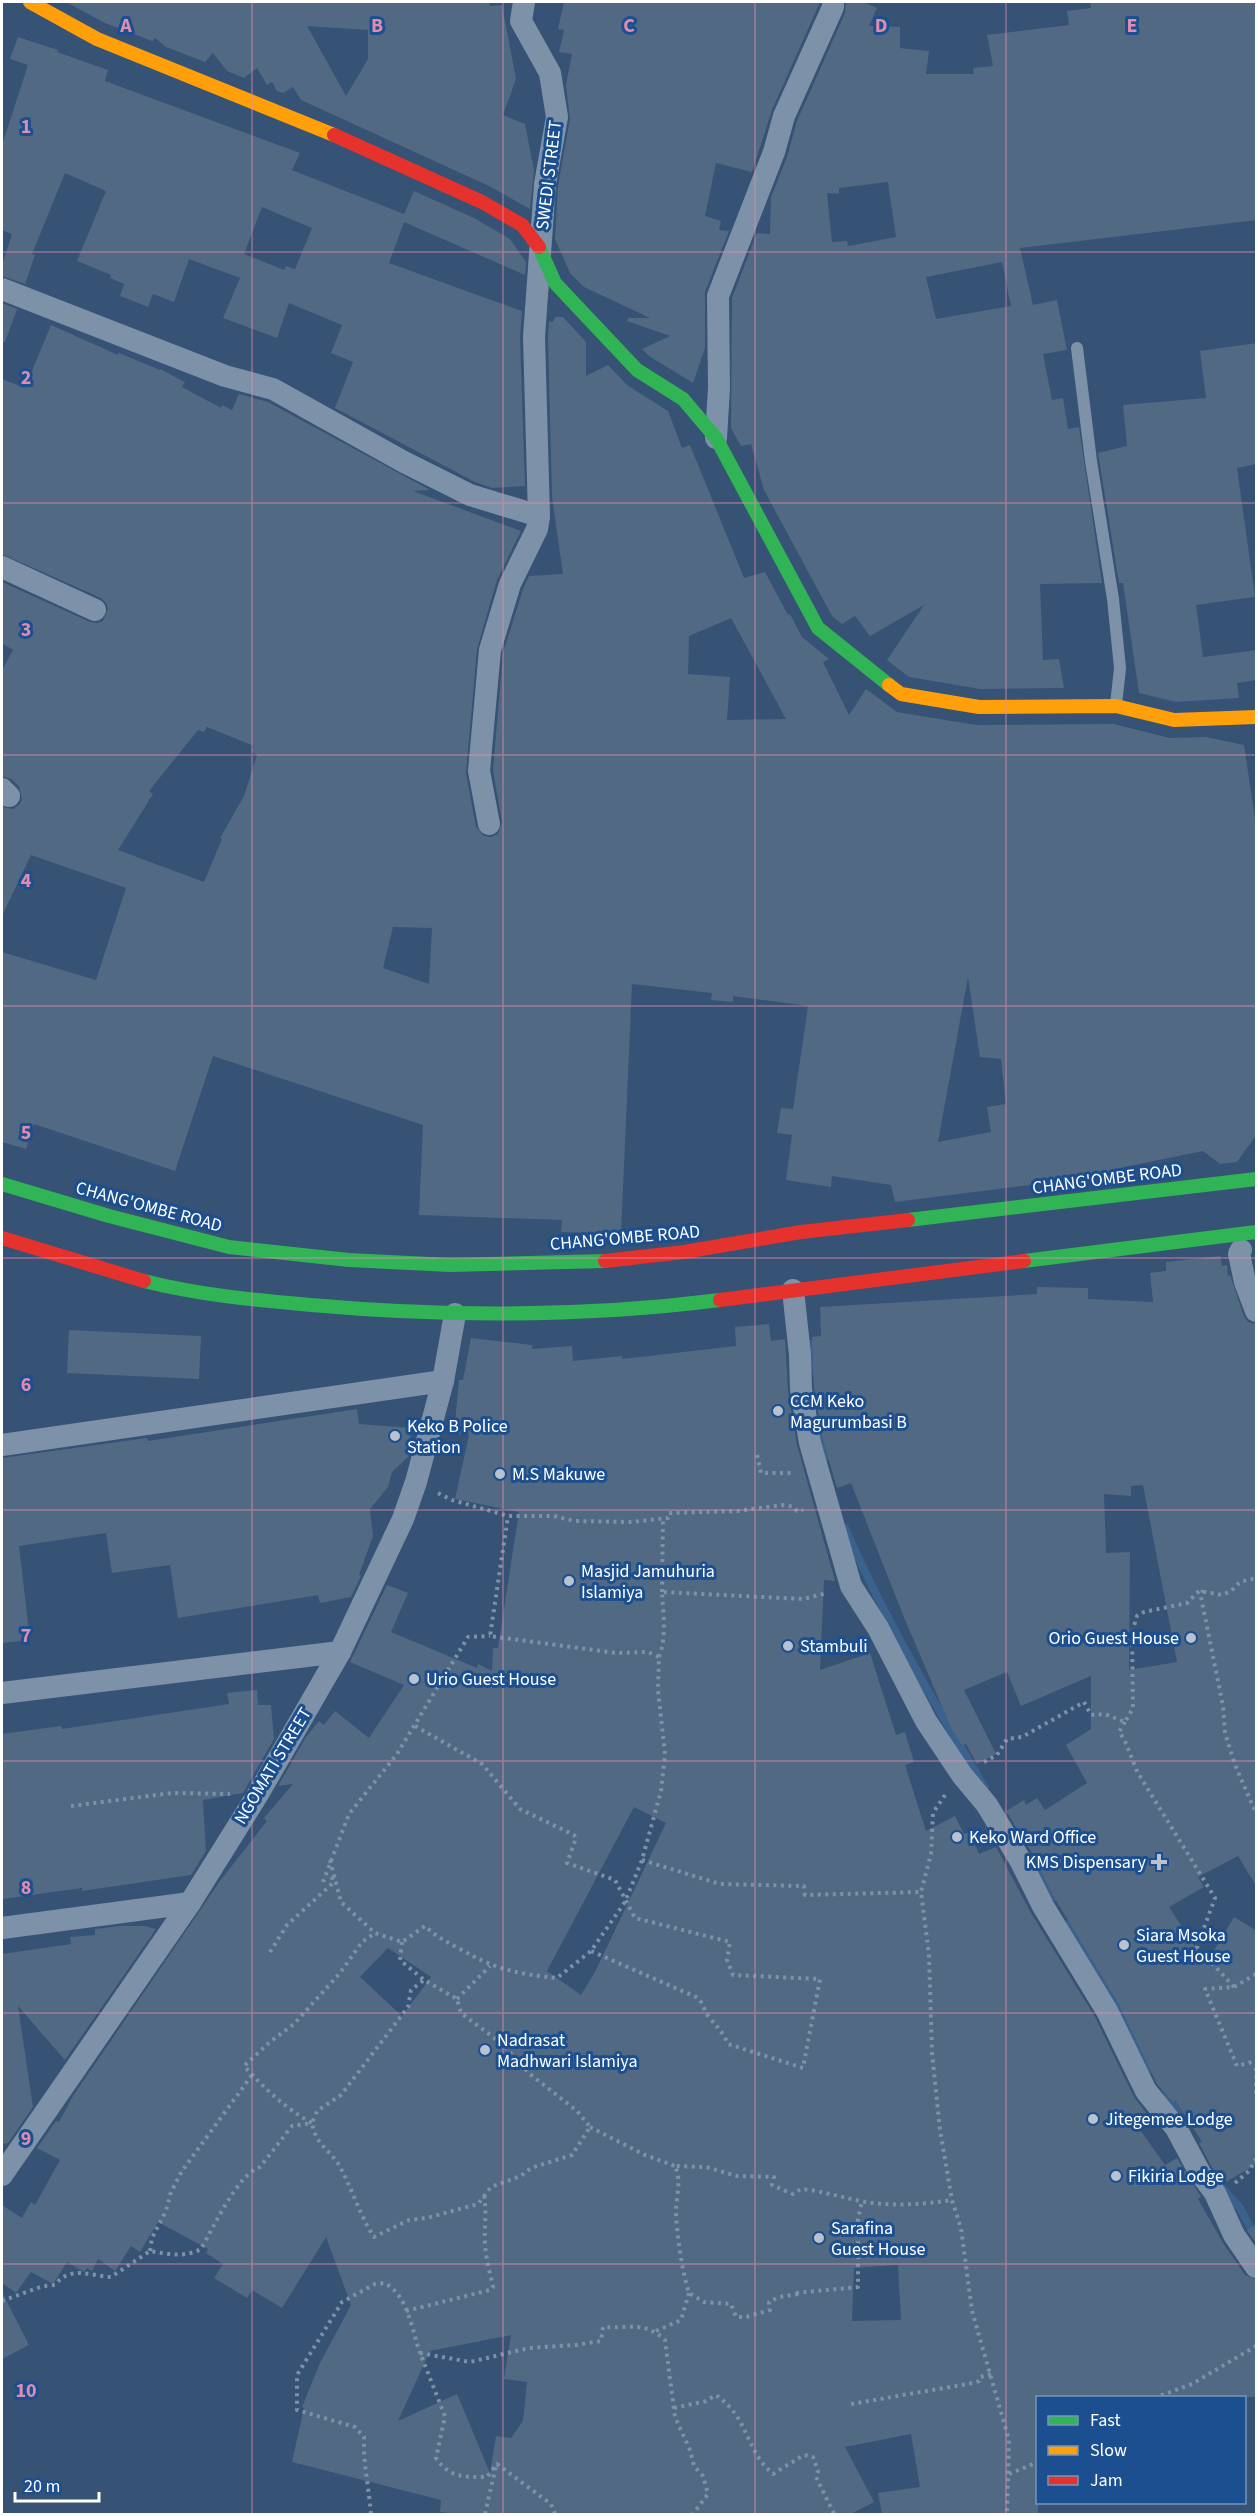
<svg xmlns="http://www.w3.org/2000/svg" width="1258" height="2516" font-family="'Source Sans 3',sans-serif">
	<rect width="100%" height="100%" fill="#365274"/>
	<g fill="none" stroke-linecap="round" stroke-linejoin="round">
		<!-- stream -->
		<g stroke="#3b618d" stroke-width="8">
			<path d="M 810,1344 L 812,1363 L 817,1375"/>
			<path d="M 823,1426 L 825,1458"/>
			<path d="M 845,1528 C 885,1619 934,1703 985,1788"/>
			<path d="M 1034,1865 L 1054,1897"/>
			<path d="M 1070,1923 L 1123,2016 L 1132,2038 L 1151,2069"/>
			<path d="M 1165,2089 L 1182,2120"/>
			<path d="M 1222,2188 L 1240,2208 L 1255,2236"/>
		</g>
	</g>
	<!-- building -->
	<g fill="#526984" fill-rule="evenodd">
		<path d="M 66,2 L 489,2 L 490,6 L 502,5 L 516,79 L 503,115 L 525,124 L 534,170 L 530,209 L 489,186 L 301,100 L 293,87 L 283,93 L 277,91 L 272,82 L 267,85 L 257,68 L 244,78 L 227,71 L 213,53 L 205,62 L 166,47 L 155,38 L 152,41 L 105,23 ZM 307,26 L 368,30 L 368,59 L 346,96 Z"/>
		<path d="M 564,2 L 820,2 L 772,110 L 752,172 L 716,163 L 705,216 L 721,221 L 719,230 L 729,231 L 705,292 L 705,348 L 693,383 L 649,356 L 642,349 L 670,336 L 627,321 L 628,318 L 650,318 L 584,287 L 570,273 L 555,239 L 558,186 L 570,119 L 566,85 L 572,54 L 559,52 L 564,30 L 558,29 Z"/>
		<path d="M 846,2 L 863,2 L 877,8 L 869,26 L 900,27 L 900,48 L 929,51 L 926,74 L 974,74 L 973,68 L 993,66 L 987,35 L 1069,25 L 1067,11 L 1091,8 L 1090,2 L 1257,2 L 1257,220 L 1020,248 L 1033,305 L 1057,300 L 1067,350 L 1043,354 L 1052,400 L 1063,398 L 1068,429 L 1079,427 L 1102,583 L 1040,584 L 1043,660 L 1059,659 L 1064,688 L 980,689 L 909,677 L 887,660 L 924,605 L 870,636 L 855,616 L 842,624 L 832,616 L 764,490 L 751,444 L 741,446 L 731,428 L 732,298 L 757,233 L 770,234 L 771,197 L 787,157 L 797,121 L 845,13 ZM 888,182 L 896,237 L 848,246 L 847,241 L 832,242 L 827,193 L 839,194 L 839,188 ZM 1002,262 L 1011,306 L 936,319 L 926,277 Z"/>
		<path d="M 18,37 L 58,50 L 57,52 L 108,70 L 105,81 L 300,153 L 292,170 L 404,214 L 414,191 L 474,218 L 510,239 L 526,262 L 525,275 L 404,222 L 389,263 L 522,311 L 520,337 L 525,486 L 492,488 L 475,482 L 335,408 L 353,362 L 331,353 L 342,325 L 289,303 L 277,338 L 223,318 L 240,278 L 189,259 L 174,302 L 153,294 L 148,307 L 120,296 L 124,284 L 110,278 L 111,275 L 77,261 L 106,191 L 65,173 L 32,254 L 35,255 L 25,284 L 2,276 L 2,265 L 12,234 L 2,230 L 2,145 L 28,65 L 10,59 ZM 262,207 L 312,228 L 295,269 L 286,266 L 284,270 L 244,254 Z"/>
		<path d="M 2,303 L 17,309 L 5,342 L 2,342 Z"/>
		<path d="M 555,317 L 563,317 L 586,342 L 586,376 L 608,365 L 627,385 L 668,411 L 682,448 L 690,445 L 744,578 L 765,572 L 788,615 L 790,614 L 802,637 L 829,659 L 823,662 L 849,715 L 866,689 L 897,712 L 976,725 L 1114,724 L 1170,738 L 1206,737 L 1244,745 L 1257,832 L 1257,1134 L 1237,1162 L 1220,1164 L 1203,1151 L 1110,1170 L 1110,1175 L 895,1202 L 891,1185 L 832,1176 L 831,1187 L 786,1180 L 792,1135 L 777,1133 L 781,1108 L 793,1109 L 808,1006 L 733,996 L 733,1002 L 711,1000 L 712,993 L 632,984 L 621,1234 L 561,1232 L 562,1220 L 419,1215 L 423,1125 L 213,1056 L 175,1171 L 34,1124 L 26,1149 L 2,1142 L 2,952 L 96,980 L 126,888 L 31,855 L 2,916 L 2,807 L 13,809 L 19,805 L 22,799 L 19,786 L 11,779 L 2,776 L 2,670 L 13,650 L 2,643 L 2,582 L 90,622 L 97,623 L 103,621 L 108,609 L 106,603 L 101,598 L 2,554 L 2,379 L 25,388 L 51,325 L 118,355 L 119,353 L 160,370 L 160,369 L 185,382 L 182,387 L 221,408 L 222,405 L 232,410 L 239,394 L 268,402 L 430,490 L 413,491 L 521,531 L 497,580 L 477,649 L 466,773 L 476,827 L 484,836 L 491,837 L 498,834 L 502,822 L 493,770 L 503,653 L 523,589 L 529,576 L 563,574 L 552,497 L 548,337 L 549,321 L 553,322 ZM 731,618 L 786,719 L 727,720 L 730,677 L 688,674 L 689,636 ZM 207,727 L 254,746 L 251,751 L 257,755 L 244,796 L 220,838 L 222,839 L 204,882 L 118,850 L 153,794 L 149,791 L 198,730 L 204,732 ZM 393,927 L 432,928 L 429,984 L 383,968 ZM 968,977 L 980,1057 L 1001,1059 L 1006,1104 L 987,1107 L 991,1132 L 938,1142 Z"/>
		<path d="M 1257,343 L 1257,464 L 1237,468 L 1255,597 L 1196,605 L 1203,657 L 1257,650 L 1257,680 L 1237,683 L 1239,698 L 1176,702 L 1139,693 L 1123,583 L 1119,583 L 1098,453 L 1127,446 L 1123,405 L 1206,398 L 1200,351 Z"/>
		<path d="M 1220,1256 L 1222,1266 L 1227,1265 L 1228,1276 L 1230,1275 L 1244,1316 L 1248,1322 L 1257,1324 L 1257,1887 L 1238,1856 L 1198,1877 L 1204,1887 L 1169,1907 L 1206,1964 L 1234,1917 L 1257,1931 L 1257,2164 L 1224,2183 L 1211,2166 L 1199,2143 L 1202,2142 L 1175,2100 L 1173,2102 L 1157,2084 L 1119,2004 L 1055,1899 L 1032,1853 L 1006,1811 L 1024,1800 L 1026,1805 L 1037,1798 L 1045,1810 L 1087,1783 L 1066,1745 L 1091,1729 L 1091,1676 L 1021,1706 L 1007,1672 L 964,1690 L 996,1754 L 977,1764 L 966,1744 L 962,1745 L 952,1730 L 903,1615 L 851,1483 L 837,1488 L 823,1440 L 814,1388 L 812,1337 L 821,1336 L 820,1307 L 1037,1294 L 1037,1287 L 1088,1288 L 1088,1299 L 1153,1302 L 1150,1273 L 1166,1271 L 1166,1262 ZM 1143,1485 L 1177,1662 L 1129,1670 L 1130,1552 L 1106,1553 L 1104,1494 L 1131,1496 L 1131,1486 Z"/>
		<path d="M 769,1324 L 771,1341 L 785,1339 L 788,1391 L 797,1445 L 835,1581 L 824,1580 L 820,1670 L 870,1653 L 896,1735 L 905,1732 L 914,1762 L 905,1765 L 926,1831 L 955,1816 L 964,1834 L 969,1832 L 979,1854 L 996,1847 L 1031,1913 L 1095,2017 L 1134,2097 L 1150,2118 L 1138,2127 L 1165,2165 L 1177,2158 L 1201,2197 L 1198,2199 L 1223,2243 L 1245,2275 L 1257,2280 L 1257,2397 L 1038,2397 L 1038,2514 L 882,2514 L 878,2493 L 920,2487 L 911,2434 L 845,2447 L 874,2502 L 851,2514 L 463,2514 L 440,2512 L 441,2500 L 292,2462 L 304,2408 L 302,2407 L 320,2363 L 351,2305 L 326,2237 L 282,2308 L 252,2290 L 247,2298 L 214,2278 L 223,2264 L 206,2253 L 208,2249 L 158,2222 L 140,2252 L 131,2246 L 115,2271 L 98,2259 L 92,2271 L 87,2268 L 84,2272 L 67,2262 L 53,2284 L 31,2272 L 16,2293 L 2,2283 L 2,2205 L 22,2218 L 31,2202 L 35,2205 L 60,2160 L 37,2148 L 56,2121 L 59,2122 L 73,2096 L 220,1881 L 267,1821 L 264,1818 L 293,1784 L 278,1786 L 306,1737 L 319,1721 L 324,1725 L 335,1711 L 369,1738 L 404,1685 L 350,1662 L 387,1585 L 408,1593 L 391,1632 L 477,1668 L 478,1664 L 492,1671 L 493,1648 L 498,1648 L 519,1512 L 455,1499 L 469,1435 L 454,1433 L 459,1380 L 463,1380 L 471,1338 L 532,1345 L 532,1349 L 572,1346 L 573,1361 L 622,1356 L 622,1359 L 736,1346 L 735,1327 ZM 634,1807 L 666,1823 L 595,1972 L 581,1995 L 547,1971 ZM 388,1948 L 431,1977 L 402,2016 L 360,1977 ZM 898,2265 L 901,2320 L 852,2321 L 854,2268 ZM 511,2335 L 504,2379 L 527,2382 L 523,2421 L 511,2438 L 496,2436 L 490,2473 L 457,2394 L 398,2421 L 430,2351 Z"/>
		<path d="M 69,1330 L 201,1336 L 199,1379 L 67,1373 Z"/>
		<path d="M 357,1409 L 359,1424 L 411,1428 L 409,1456 L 392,1472 L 388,1487 L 370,1509 L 373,1536 L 359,1575 L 361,1576 L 351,1597 L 320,1603 L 318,1595 L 178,1618 L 170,1565 L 112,1573 L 106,1533 L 19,1546 L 30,1640 L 2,1643 L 2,1458 L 147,1438 L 148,1441 Z"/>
		<path d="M 257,1690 L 258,1705 L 271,1705 L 274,1739 L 243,1793 L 203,1800 L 206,1851 L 191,1875 L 82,1891 L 82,1888 L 2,1899 L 2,1734 L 61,1726 L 62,1729 L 229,1704 L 227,1693 Z"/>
		<path d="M 120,1926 L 144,1926 L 156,1929 L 65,2060 L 18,2006 L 33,2107 L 8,2143 L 2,2144 L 2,1954 L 71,1944 L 70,1937 L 95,1935 L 95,1929 Z"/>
		<path d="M 1257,2224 L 1257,2244 L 1247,2230 Z"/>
		<path d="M 2,2292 L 29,2345 L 2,2359 Z"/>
	</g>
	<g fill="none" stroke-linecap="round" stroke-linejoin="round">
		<!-- path -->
		<g stroke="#7d92a8" stroke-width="4" stroke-dasharray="3 4.5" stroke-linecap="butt">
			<path d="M 757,1455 L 761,1473 L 793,1473"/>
			<path d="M 438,1493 L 452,1500 L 508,1516 L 554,1516 L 574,1521 L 631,1522 L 668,1518 L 669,1513 L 737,1511 L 783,1505 L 794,1507 L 797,1511 L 803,1510"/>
			<path d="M 1203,1590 L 1201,1597 L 1223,1706 L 1225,1733 L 1235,1765 L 1256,1813"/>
			<path d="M 662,1592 L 663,1518"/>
			<path d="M 659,1657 C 667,1637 663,1613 662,1592 L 804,1599 L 827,1593"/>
			<path d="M 1125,1722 L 1119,1732 C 1128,1743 1131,1759 1138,1773 L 1215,1898 L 1197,1947 L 1234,1987"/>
			<path d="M 415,1726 L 482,1764 L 520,1809 L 574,1835 L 576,1838 L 567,1863 L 615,1880 L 635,1918 L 730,1942 L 727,1960 L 733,1975 L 820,1979 L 803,2068 L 728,2044 C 722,2031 718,2028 709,2017 C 703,2010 704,2002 696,1997 L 591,1951"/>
			<path d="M 984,1762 L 997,1755 L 1007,1739 L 1022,1737 L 1084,1702 L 1091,1715 L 1105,1714 L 1125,1722 L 1133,1708 L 1132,1632 L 1137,1616 L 1144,1612 L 1187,1603 L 1199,1591 L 1222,1595 L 1231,1591 L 1240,1582 L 1256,1578"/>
			<path d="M 945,1795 L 933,1813 L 931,1854 L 921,1892 L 929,1955 L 932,2053 L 940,2130 L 952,2200 L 961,2228 L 972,2311 L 1009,2440 L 1007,2514"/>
			<path d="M 71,1806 L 172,1793 L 230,1794"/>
			<path d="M 330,1860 L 341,1902 L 375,1933 L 402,1942 L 425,1926 C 435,1936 447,1942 460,1949 C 495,1969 516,1974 557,1978 L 591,1951 L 625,1902 L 642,1860 L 661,1791 L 665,1754 L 658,1690 L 659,1657 L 648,1652 L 616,1653 L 490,1636 L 508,1516"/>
			<path d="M 642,1860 L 720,1884 L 804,1886 L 805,1895 L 921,1892"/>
			<path d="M 323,1882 L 349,1814 L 397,1754 L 468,1637 L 490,1636"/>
			<path d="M 402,1942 L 400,1960 L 424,1980 L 457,1999 L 461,2013 L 501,2043 L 530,2074 L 577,2111 L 590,2127 L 572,2155 L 531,2168 L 521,2176 L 491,2187 L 478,2204 L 427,2218 L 409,2220 L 374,2237 C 359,2214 352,2188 339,2165 C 328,2148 316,2145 312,2123 L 317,2111 L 341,2095 L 408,2007 L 411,1990 L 424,1980"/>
			<path d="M 270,1952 L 287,1925 L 333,1883 L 332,1875"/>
			<path d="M 1256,1974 L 1234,1987 L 1205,1989 L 1237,2066 L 1256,2061"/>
			<path d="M 457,1999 L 490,1966"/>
			<path d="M 1256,2068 L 1256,2097"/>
			<path d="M 590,2127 L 645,2155 L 675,2166"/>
			<path d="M 1235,2183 L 1249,2171 L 1256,2159"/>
			<path d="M 150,2251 L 152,2238 L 166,2211 L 171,2192 L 182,2171 L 252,2075"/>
			<path d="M 796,2293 L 858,2287 L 858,2219 L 862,2201"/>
			<path d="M 798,2294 L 779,2297 L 769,2302 L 770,2310 L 746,2317 L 736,2317 L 731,2304 L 704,2302 L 689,2293 C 682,2271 677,2236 676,2213 C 676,2197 682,2181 675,2166 L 706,2167 L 737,2176 L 774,2177 L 772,2185 L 793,2194 L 801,2189 C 825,2191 849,2200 873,2203 C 899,2206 926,2204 952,2200"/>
			<path d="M 2,2301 L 43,2286 L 55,2285 C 70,2265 91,2276 111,2277 L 150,2251 C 168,2254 184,2258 201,2249 C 213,2228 238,2174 260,2167 L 292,2126 L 312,2123 C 285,2108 265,2089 244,2066 L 271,2041 L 294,2024 L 340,1973 L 362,1942 L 375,1933"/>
			<path d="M 406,2311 L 490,2290 L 493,2287 C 490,2273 486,2259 485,2244 C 484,2227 487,2211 484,2195"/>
			<path d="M 656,2331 L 681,2320 L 689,2293"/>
			<path d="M 1154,2398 L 1192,2384 L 1256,2346"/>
			<path d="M 851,2404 L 973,2383 L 979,2381 L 980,2377 L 991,2374"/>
			<path d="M 674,2408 L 706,2401 L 716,2395 C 750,2419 744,2449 773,2474 L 804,2455 L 813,2457 L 818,2471 L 816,2477 L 834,2514"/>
			<path d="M 1009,2474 L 1038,2462"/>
			<path d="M 371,2514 C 369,2489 363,2463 364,2437 L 355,2427 L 297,2410 L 297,2375 L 342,2302 L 375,2284 L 384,2283 C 408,2294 412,2331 420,2353"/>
			<path d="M 485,2514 L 496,2466"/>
			<path d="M 555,2514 L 551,2504 L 497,2464 L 487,2477 C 463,2477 450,2478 436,2458 L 445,2416 L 420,2353 L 470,2362 L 529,2348 L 576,2345 L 601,2341 L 603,2327 C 628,2329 643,2320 665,2340 L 675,2417 L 690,2450 L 694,2466 L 703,2476 L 708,2494 L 693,2514"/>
		</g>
		<!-- lane -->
		<path stroke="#7d92a8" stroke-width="12" d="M 1077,348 L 1091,461 L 1113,599 L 1120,668 L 1116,705"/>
		<!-- street -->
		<g stroke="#7d92a8" stroke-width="22">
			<path d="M 2,289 L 225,376 L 273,389 L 404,462 L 470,495 L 539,516"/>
			<path d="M 716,438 L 719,388 L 718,296 L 774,152 L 784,116 L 833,7 L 833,2"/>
			<path d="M 2,567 L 95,610"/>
			<path d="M 2,789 L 9,796"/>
			<path d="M 489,824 L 479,771 L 490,650 L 510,584 L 537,529 L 539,516 L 534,337 L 545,184 L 557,117 L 550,73 L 521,21 L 524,2"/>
			<path d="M 1241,1250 L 1239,1254 L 1245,1282 L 1256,1311"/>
			<path d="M 793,1290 L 800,1355 L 801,1389 L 810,1443 L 851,1586 L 878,1628 L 926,1721 L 962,1775 L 987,1805 L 1020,1860 L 1043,1906 L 1107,2011 L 1146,2091 L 1176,2128 L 1200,2173 L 1215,2193 L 1234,2235 L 1256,2267"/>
			<path d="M 2,1445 L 443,1381"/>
			<path d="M 2,1693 L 340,1652"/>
			<path d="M 2,1928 L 190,1903"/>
			<path d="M 2,2175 L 190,1903 L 258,1794 L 340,1652 L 403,1519 L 416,1482 L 443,1381 L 455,1314"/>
		</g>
		<!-- fast -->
		<g stroke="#30b455" stroke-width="14">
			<path d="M 539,247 L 555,283 L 637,370 L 683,399 L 716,438 L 818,628 L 889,685"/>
			<path d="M 2,1184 L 109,1216 L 229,1247 L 349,1260 L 450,1265 L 605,1261"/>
			<path d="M 908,1220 L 1256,1179"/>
			<path d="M 1024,1261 L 1256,1232"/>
			<path d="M 144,1281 C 199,1295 254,1300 311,1305 C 446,1317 585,1317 720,1300"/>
		</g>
		<!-- slow -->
		<g stroke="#ff9f0a" stroke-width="14">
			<path d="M 30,2 L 97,39 L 334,135"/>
			<path d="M 889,685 L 901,694 L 979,707 L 1116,706 L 1174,720 L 1256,717"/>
		</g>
		<!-- jam -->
		<g stroke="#e5322d" stroke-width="14">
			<path d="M 334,135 L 482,202 L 522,225 L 539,247"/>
			<path d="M 2,1238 L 144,1281"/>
			<path d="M 605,1261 L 684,1252 L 801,1232 L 908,1220"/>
			<path d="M 720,1300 L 1024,1261"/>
		</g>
	</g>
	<!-- grid -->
	<path fill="none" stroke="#e08cad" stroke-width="1.5" stroke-opacity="0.55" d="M 252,2 L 252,2514M 503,2 L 503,2514M 755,2 L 755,2514M 1006,2 L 1006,2514M 2,252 L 1256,252M 2,503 L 1256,503M 2,755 L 1256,755M 2,1006 L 1256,1006M 2,1258 L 1256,1258M 2,1510 L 1256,1510M 2,1761 L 1256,1761M 2,2013 L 1256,2013M 2,2264 L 1256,2264"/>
	<!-- markers -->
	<g fill="#b9c2ce" stroke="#1b4f8f" stroke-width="2">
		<circle cx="778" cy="1411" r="6"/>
		<circle cx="395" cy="1436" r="6"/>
		<circle cx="500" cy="1474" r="6"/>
		<circle cx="569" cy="1581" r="6"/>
		<circle cx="1191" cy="1638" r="6"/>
		<circle cx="788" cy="1646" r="6"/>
		<circle cx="414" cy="1679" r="6"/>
		<circle cx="957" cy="1837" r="6"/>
		<path d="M1156 1853h6v6h6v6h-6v6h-6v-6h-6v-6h6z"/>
		<circle cx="1124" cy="1945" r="6"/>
		<circle cx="485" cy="2050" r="6"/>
		<circle cx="1093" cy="2119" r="6"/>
		<circle cx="1116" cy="2176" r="6"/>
		<circle cx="819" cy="2238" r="6"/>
	</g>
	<g text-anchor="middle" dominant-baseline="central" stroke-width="6" stroke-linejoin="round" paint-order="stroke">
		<!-- street labels -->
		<g font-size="18" fill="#fff" stroke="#1b4f8f">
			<text transform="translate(549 175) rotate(-83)">SWEDI STREET</text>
			<text transform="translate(1107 1179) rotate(-7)">CHANG'OMBE ROAD</text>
			<text transform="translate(149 1207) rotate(15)">CHANG'OMBE ROAD</text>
			<text transform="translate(625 1238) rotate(-5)">CHANG'OMBE ROAD</text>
			<text transform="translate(273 1766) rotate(-59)">NGOMATI STREET</text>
		</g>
		<!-- poi labels -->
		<g font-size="18" fill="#fff" stroke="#1b4f8f" text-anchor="start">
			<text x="790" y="1401">CCM Keko<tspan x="790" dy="21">Magurumbasi B</tspan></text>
			<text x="407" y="1426">Keko B Police<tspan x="407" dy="21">Station</tspan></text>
			<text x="512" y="1474">M.S Makuwe</text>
			<text x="581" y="1571">Masjid Jamuhuria<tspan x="581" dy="21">Islamiya</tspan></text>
			<text x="1179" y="1638" text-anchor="end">Orio Guest House</text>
			<text x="800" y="1646">Stambuli</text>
			<text x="426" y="1679">Urio Guest House</text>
			<text x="969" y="1837">Keko Ward Office</text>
			<text x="1146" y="1862" text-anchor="end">KMS Dispensary</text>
			<text x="1136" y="1935">Siara Msoka<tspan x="1136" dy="21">Guest House</tspan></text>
			<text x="497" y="2040">Nadrasat<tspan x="497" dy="21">Madhwari Islamiya</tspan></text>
			<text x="1105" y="2119">Jitegemee Lodge</text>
			<text x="1128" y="2176">Fikiria Lodge</text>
			<text x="831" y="2228">Sarafina<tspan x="831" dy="21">Guest House</tspan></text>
		</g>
	</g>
	<g font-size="20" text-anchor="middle" font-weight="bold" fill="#e08cad" stroke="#1b4f8f" stroke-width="6" stroke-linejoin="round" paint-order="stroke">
		<text x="126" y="32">A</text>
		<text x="377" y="32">B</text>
		<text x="629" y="32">C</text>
		<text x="881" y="32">D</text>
		<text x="1132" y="32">E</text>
		<text x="26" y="133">1</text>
		<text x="26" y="384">2</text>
		<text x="26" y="636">3</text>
		<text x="26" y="887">4</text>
		<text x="26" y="1139">5</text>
		<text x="26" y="1391">6</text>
		<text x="26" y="1642">7</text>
		<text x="26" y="1894">8</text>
		<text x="26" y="2145">9</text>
		<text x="26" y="2397">10</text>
	</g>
	<!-- border -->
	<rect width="1258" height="2516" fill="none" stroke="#ffffff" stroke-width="6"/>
	<!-- legend -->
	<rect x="1036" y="2396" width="210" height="108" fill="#1b4f8f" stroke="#7695bc" stroke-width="1.5"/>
	<rect x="1048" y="2416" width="30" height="9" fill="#30b455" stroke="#7695bc" stroke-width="1.5"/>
	<text x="1090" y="2426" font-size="18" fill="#ffffff">Fast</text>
	<rect x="1048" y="2446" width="30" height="9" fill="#ff9f0a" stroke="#7695bc" stroke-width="1.5"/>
	<text x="1090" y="2456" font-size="18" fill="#ffffff">Slow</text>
	<rect x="1048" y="2476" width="30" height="9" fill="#e5322d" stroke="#7695bc" stroke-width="1.5"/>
	<text x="1090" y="2486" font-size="18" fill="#ffffff">Jam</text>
	<!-- scale -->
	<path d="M15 2492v9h84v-9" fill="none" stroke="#ffffff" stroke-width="3"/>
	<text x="24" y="2492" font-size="18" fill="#ffffff" stroke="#1b4f8f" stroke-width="4.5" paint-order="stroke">20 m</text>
</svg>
